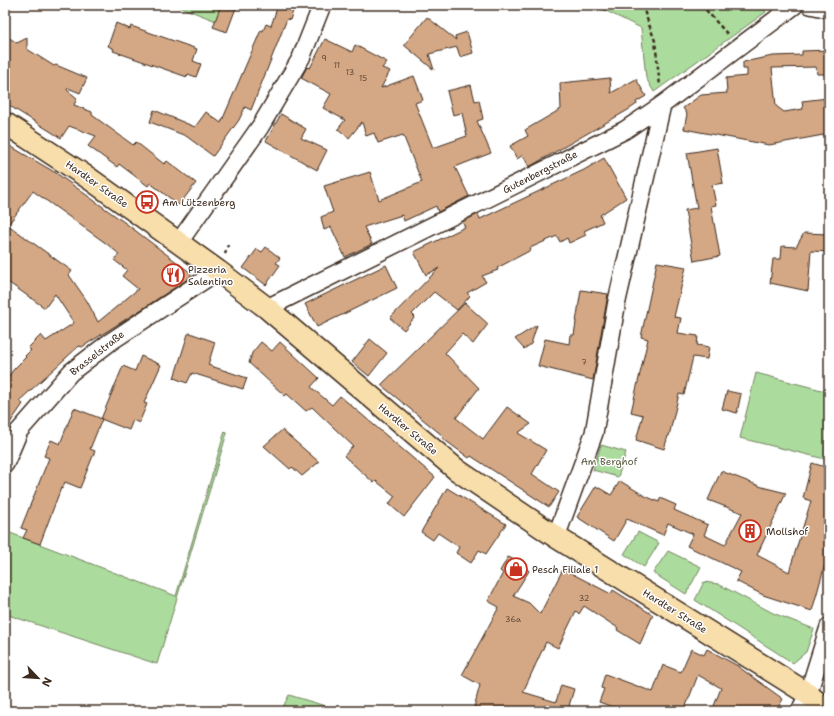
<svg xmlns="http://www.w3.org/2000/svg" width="834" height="716" font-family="'Shantell Sans',sans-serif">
	<rect width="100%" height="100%" fill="#fff"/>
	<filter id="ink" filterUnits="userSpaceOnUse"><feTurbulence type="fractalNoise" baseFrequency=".025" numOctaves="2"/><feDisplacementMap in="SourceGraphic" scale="8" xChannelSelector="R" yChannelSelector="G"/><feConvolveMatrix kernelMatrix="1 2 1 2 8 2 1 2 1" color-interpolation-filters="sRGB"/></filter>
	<g filter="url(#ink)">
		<!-- green -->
		<g fill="#abdc9d" stroke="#73835e">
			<path d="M 175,5 L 221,5 L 216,21 Z"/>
			<path d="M 594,5 L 761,5 L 766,12 L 654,92 L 646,78 L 641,28 Z"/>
			<path d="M 756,373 L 829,392 L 829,460 L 740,438 Z"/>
			<path d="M 225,431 L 227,433 L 157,664 L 5,614 L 5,531 L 176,596 Z"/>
			<path d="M 601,445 L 626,452 L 618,477 L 593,470 Z"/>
			<path d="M 638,532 L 659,543 L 644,567 L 624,554 Z"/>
			<path d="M 668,551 L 701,567 L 686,594 L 653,573 Z"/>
			<path d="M 704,582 L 718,584 L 773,613 L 814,629 L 806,652 L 793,663 L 695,600 Z"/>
			<path d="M 289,695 L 342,711 L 281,711 Z"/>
		</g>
		<!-- building -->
		<g fill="#d4a885" stroke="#3b2a1e" fill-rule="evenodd">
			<path d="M 221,5 L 237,5 L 227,32 L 213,27 Z"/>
			<path d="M 278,5 L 295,5 L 290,20 L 287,19 L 251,110 L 245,107 L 239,120 L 213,156 L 186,136 L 150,122 L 154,110 L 195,127 L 206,112 L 221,123 L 261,30 L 263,31 L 266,24 L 271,26 Z"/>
			<path d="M 427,17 L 456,40 L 455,36 L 467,32 L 473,53 L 460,57 L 457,47 L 429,54 L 434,70 L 404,45 Z"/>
			<path d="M 116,23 L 130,29 L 131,26 L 197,49 L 193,61 L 201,64 L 196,77 L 188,74 L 187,77 L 113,51 L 114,49 L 108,46 Z"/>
			<path d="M 5,35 L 17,43 L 27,38 L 27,49 L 54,66 L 56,65 L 87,78 L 80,93 L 68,88 L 67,90 L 77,98 L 74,105 L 92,112 L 92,115 L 133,145 L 136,142 L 164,164 L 167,161 L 196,183 L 179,205 L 150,183 L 148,186 L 119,164 L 117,167 L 88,146 L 96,136 L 69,126 L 61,138 L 5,103 Z"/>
			<path d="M 325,39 L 350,51 L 352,52 L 355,45 L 387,62 L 382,68 L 390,71 L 381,88 L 414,76 L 423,100 L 415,103 L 433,148 L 467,136 L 462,113 L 453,115 L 447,91 L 471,85 L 475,101 L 479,100 L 483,119 L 477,121 L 491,153 L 455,167 L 469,196 L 438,212 L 436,206 L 404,221 L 402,215 L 364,227 L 372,244 L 345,257 L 331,227 L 324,230 L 321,217 L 333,212 L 324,186 L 370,172 L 379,200 L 422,182 L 403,135 L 378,143 L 374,133 L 366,136 L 362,122 L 349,138 L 338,129 L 345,120 L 323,108 L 331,94 L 301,78 L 307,67 L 310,68 Z"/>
			<path d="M 829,50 L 829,74 L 817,74 L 816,67 L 772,68 L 776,106 L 784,112 L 803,109 L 802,101 L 828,98 L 829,134 L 769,145 L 684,129 L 687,114 L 683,108 L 701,95 L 727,93 L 726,78 L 747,76 L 747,69 L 743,69 L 743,62 L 773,56 L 802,55 L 802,51 Z"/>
			<path d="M 610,78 L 611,93 L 636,79 L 646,96 L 636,102 L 637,104 L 628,110 L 529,167 L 523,155 L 517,159 L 510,146 L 528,136 L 525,130 L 561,109 L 560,83 Z"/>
			<path d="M 281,114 L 306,129 L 301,138 L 327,150 L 317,170 L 266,141 Z"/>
			<path d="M 5,143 L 56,173 L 128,225 L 191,273 L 191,277 L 139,311 L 82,347 L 79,346 L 19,401 L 23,404 L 5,430 L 5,381 L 14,369 L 26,357 L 25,356 L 31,350 L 28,348 L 41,335 L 46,341 L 74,323 L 55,294 L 45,308 L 5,280 ZM 33,191 L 107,244 L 119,254 L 114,260 L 127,270 L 122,276 L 138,289 L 98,322 L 87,301 L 69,275 L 72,271 L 8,225 Z"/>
			<path d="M 717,148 L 723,183 L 712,185 L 716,205 L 711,206 L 720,256 L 694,261 L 685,210 L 697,208 L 687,153 Z"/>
			<path d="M 604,158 L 626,198 L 600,215 L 603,222 L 584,231 L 586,235 L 569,243 L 567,238 L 560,242 L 557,236 L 530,248 L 531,250 L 497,268 L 498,270 L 482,276 L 486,282 L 467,293 L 470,296 L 457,310 L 434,292 L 412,314 L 415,317 L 404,330 L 390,318 L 439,268 L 426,275 L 414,252 L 465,227 L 462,222 L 478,214 L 480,219 L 584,170 Z"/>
			<path d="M 804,233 L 829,234 L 829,252 L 811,251 L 808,291 L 770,283 L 773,259 L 781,259 L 782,246 L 796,247 Z"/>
			<path d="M 266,247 L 280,258 L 276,263 L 280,265 L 266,285 L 243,268 L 257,249 L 262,252 Z"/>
			<path d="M 657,262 L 686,267 L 674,317 L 681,318 L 678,333 L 698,336 L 697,345 L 709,347 L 707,359 L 693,357 L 684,395 L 679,394 L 669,436 L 668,436 L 664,449 L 636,440 L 643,415 L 631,412 L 648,339 L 641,337 Z"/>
			<path d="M 386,265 L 397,288 L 317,327 L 305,304 Z"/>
			<path d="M 581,290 L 608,294 L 593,380 L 538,366 L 545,339 L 569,344 L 570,335 L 574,335 Z"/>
			<path d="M 465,303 L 488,324 L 473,344 L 462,334 L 445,353 L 479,388 L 456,418 L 483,439 L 507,407 L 531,424 L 518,433 L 546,450 L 532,474 L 559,492 L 549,507 L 471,456 L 469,458 L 442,438 L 443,436 L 381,385 Z"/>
			<path d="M 537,325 L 531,344 L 524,349 L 515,339 Z"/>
			<path d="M 190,333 L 215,342 L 208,365 L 247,378 L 243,389 L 192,373 L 187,383 L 174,378 L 188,334 Z"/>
			<path d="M 370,339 L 387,353 L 369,376 L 352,362 Z"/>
			<path d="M 261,342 L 272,351 L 280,342 L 319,378 L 311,387 L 332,405 L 340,396 L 435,477 L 404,517 L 389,504 L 395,496 L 376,481 L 374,483 L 344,456 L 353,446 L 312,407 L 306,411 L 287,394 L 285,396 L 249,363 L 252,353 Z"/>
			<path d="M 141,356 L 161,365 L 144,403 L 147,404 L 139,423 L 133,420 L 129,430 L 101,419 L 123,366 L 135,371 Z"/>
			<path d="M 727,391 L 741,394 L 737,413 L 722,409 Z"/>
			<path d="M 74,408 L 102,419 L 90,449 L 95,451 L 80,488 L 65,482 L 62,489 L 61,488 L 40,544 L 23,538 L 27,530 L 21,528 L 49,458 L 44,456 L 51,440 L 60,444 Z"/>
			<path d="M 282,430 L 319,462 L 302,476 L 292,467 L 290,469 L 264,446 Z"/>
			<path d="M 812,463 L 829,468 L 829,550 L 812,611 L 763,595 L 736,581 L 741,572 L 687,546 L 693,534 L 668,523 L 663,535 L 627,519 L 614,541 L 577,517 L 596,486 L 611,495 L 620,481 L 645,496 L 659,502 L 660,498 L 676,505 L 674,510 L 708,525 L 704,535 L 725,545 L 742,513 L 708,500 L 721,471 L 762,487 L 786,493 L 757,555 L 789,572 L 811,501 L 803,498 Z"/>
			<path d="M 447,488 L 506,524 L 486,554 L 479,550 L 471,563 L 456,553 L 459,547 L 438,533 L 433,540 L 421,532 Z"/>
			<path d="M 508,557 L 522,563 L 529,571 L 513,596 L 529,603 L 540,614 L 563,569 L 611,594 L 613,590 L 653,615 L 640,644 L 617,630 L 618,628 L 584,606 L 579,614 L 576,611 L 558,648 L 546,642 L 523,692 L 556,702 L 561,685 L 574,689 L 569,706 L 574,708 L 574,711 L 473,711 L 480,685 L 462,675 L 499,607 L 488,601 L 503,573 L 500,571 Z"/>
			<path d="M 691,649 L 704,655 L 707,649 L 736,665 L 783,699 L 776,711 L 712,711 L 721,688 L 698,675 L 684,711 L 624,711 L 599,702 L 604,689 L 601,688 L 605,674 L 653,692 L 663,665 L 681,672 Z"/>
		</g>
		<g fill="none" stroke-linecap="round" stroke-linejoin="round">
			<!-- minor casing -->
			<g stroke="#3b2a1e" stroke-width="20">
				<g id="minor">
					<path d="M 810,5 L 829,9"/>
					<path d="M 179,242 L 260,127 L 301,58 L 322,5"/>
					<path d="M 267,308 L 625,130 L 662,105 L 795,5"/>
					<path d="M 5,464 L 19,431 L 71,372 L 110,342 L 218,271"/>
					<path d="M 556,537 L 594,433 L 617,301 L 662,105"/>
					<path d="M 800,711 L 808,694 L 829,627"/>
				</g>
			</g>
			<!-- major casing -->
			<g stroke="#3b2a1e" stroke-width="24">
				<path id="major" d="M 5,123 L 90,179 L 218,271 L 267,308 L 457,470 L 556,537 L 808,694 L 827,711"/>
			</g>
			<!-- path -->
			<g stroke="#3b2a1e" stroke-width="2.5" stroke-dasharray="4 3" stroke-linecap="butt">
				<path d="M 642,5 L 655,41 L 660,86"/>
				<path d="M 693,5 L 705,9 L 729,36"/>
				<path d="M 225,254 L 228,245"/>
			</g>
			<!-- minor -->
			<use href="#minor" stroke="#fff" stroke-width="17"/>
			<!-- major -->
			<use href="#major" stroke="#f8deab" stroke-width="21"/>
		</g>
	</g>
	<!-- icons -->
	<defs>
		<g id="bus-ring" transform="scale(1.15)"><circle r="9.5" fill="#fff" stroke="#c8321e" stroke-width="1.5"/><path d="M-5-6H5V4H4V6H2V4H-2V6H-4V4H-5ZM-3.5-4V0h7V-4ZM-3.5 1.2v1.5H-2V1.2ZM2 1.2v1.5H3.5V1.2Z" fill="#c8321e"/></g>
		<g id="restaurant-ring" transform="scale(1.15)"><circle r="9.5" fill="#fff" stroke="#c8321e" stroke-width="1.5"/><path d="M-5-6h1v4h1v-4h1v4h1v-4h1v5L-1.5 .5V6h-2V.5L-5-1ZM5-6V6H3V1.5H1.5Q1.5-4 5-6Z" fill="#c8321e"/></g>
		<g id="building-ring" transform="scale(1.15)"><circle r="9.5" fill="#fff" stroke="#c8321e" stroke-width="1.5"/><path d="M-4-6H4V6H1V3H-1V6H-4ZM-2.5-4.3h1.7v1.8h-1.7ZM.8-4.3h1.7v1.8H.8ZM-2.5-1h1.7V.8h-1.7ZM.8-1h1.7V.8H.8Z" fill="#c8321e"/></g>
		<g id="shop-ring" transform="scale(1.15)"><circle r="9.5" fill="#fff" stroke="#c8321e" stroke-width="1.5"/><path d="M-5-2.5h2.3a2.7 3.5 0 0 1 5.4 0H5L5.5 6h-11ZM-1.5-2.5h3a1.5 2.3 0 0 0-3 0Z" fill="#c8321e"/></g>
	</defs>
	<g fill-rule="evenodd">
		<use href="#bus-ring" x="147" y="202"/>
		<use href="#restaurant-ring" x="173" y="275"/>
		<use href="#building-ring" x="750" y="531"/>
		<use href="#shop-ring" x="516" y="569"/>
	</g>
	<g text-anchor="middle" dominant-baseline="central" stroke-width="3" stroke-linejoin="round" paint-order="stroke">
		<!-- number labels -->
		<g font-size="8" fill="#614a38">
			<text x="324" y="58">9</text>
			<text x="337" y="65">11</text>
			<text x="350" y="72">13</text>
			<text x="363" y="78">15</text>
			<text x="584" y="362">7</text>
			<text x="584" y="598">32</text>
			<text x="513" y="619">36a</text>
		</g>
		<!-- street labels -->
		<g font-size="10" fill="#3b2a1e" stroke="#fff">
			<text transform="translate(540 172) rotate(-27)">Gutenbergstraße</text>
			<text transform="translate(97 184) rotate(35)">Hardter Straße</text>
			<text transform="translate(97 353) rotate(-38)">Brasselstraße</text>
			<text transform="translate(408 429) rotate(40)">Hardter Straße</text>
			<text transform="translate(675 611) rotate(32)">Hardter Straße</text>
		</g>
		<!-- poi labels -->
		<g font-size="10" fill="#3b2a1e" stroke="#fff" text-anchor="start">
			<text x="162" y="202">Am Lützenberg</text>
			<text x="188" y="269">Pizzeria<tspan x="188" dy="12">Salentino</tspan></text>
			<text x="766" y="531">Mollshof</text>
			<text x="532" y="569">Pesch Filiale 1</text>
		</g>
		<!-- park labels -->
		<g font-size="10" fill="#5d5f44" stroke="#fff">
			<text x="609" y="461">Am Berghof</text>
		</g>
	</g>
	<!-- margin -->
	<rect width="834" height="716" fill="none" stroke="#fff" stroke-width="20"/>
	<rect x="10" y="10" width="814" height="696" fill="none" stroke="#3b2a1e" stroke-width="1.5" filter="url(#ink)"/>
	<!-- north arrow -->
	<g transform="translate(38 678) rotate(115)" stroke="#ffffff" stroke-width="3" paint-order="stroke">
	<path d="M0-3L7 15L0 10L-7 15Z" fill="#3b2a1e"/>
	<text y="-6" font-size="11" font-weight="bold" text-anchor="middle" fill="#3b2a1e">N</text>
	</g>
</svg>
